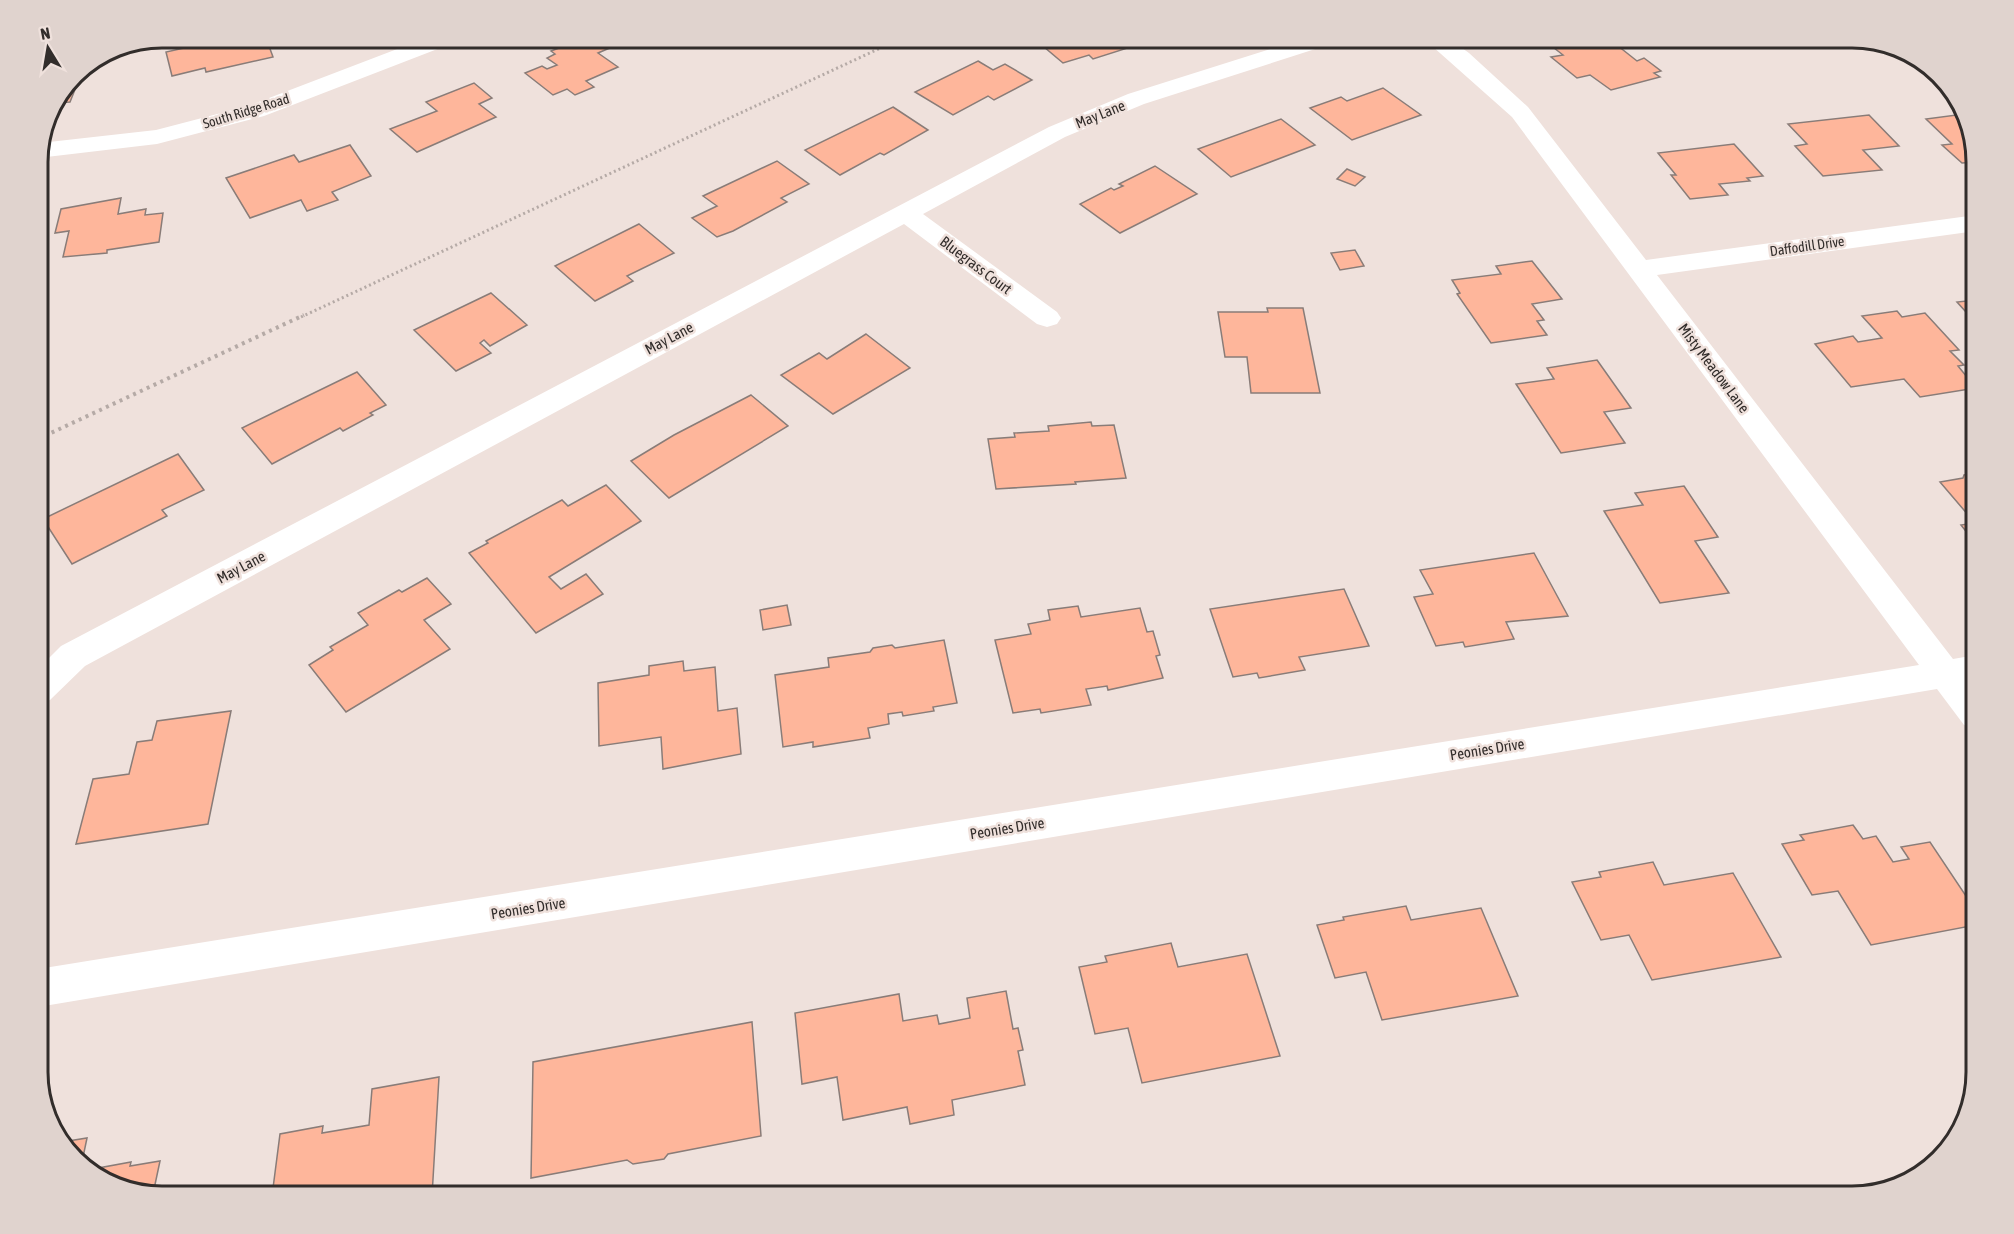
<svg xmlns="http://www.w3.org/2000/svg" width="2014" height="1234" font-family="'Asap Condensed',sans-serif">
	<rect width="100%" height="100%" fill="#efe1dc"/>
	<!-- building -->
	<g fill="#feb69b" stroke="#897c78" stroke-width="1.5">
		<path d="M 229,38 L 266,38 L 273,57 L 206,72 L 205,68 L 172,76 L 166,52 Z"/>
		<path d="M 586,38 L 599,38 L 612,47 L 598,53 L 618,67 L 586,81 L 594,87 L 575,95 L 567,89 L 553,95 L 525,73 L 542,66 L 547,69 L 557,65 L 547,58 L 555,54 L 551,51 Z"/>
		<path d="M 1048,38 L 1155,38 L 1156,39 L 1093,59 L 1089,55 L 1063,63 L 1037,41 Z"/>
		<path d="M 1527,38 L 1611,38 L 1608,38 L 1637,61 L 1644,58 L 1661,71 L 1654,73 L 1660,77 L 1611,90 L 1590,75 L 1577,78 L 1551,57 L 1563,55 L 1545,41 L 1535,44 Z"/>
		<path d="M 978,61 L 993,70 L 1005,64 L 1032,80 L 994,100 L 988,96 L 953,115 L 915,92 Z"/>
		<path d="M 84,67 L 70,102 L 54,103 L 74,74 Z"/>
		<path d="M 474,83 L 492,98 L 479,104 L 496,117 L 417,152 L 390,129 L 437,111 L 426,102 Z"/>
		<path d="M 1383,88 L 1421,115 L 1352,140 L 1310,108 L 1341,97 L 1347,101 Z"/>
		<path d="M 893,107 L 928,130 L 884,155 L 880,153 L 840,175 L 805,150 Z"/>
		<path d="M 1964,114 L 1976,154 L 1976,162 L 1962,163 L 1942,145 L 1952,144 L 1926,119 Z"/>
		<path d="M 1869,115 L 1899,146 L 1863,150 L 1882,170 L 1823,176 L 1795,146 L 1807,144 L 1788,124 Z"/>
		<path d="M 1281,119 L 1315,145 L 1231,177 L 1198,149 Z"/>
		<path d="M 1734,144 L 1763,176 L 1747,178 L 1750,181 L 1719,184 L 1728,195 L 1690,199 L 1671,175 L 1676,175 L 1658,153 Z"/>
		<path d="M 350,145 L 371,176 L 332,192 L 338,200 L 307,211 L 301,200 L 250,218 L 226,178 L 294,155 L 299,162 Z"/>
		<path d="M 777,161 L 809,184 L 781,198 L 787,202 L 733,231 L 717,237 L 692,218 L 717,206 L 703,196 Z"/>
		<path d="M 1155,166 L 1197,194 L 1120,233 L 1080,204 L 1111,188 L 1114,190 L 1123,186 L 1119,184 Z"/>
		<path d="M 1347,169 L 1365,177 L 1355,186 L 1337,179 Z"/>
		<path d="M 121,198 L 118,214 L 146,209 L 145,215 L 163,213 L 159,242 L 107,250 L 107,253 L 63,257 L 69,231 L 55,233 L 61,209 Z"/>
		<path d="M 639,224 L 674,253 L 627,276 L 633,281 L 595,301 L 555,266 Z"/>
		<path d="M 1355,250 L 1364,266 L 1340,270 L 1331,253 Z"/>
		<path d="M 1532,261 L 1562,299 L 1532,304 L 1544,320 L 1537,321 L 1547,335 L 1491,343 L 1457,294 L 1460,293 L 1452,280 L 1501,274 L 1496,266 Z"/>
		<path d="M 491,293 L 527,325 L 490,346 L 484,340 L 480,343 L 491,353 L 456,371 L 414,330 Z"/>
		<path d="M 1976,300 L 1976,323 L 1957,302 Z"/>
		<path d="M 1267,308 L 1303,308 L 1320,393 L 1251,393 L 1247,357 L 1225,357 L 1218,312 L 1268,312 Z"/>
		<path d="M 1897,311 L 1902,317 L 1925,313 L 1959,350 L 1950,351 L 1964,365 L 1958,366 L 1976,388 L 1920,397 L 1904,379 L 1851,387 L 1815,344 L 1853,336 L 1858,342 L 1882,338 L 1862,316 Z"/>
		<path d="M 866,334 L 910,368 L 833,414 L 781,375 L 819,353 L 827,359 Z"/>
		<path d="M 1597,360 L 1631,408 L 1604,412 L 1625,443 L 1561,453 L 1516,384 L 1554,379 L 1547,368 Z"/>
		<path d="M 357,372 L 386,405 L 370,413 L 373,415 L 343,431 L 340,428 L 272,464 L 242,428 Z"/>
		<path d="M 751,395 L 788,426 L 669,498 L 631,461 L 674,435 Z"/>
		<path d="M 1091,422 L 1092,426 L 1114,425 L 1126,478 L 1075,482 L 1076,484 L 996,489 L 988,439 L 1015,437 L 1014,433 L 1049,431 L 1048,426 Z"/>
		<path d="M 178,454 L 204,490 L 162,510 L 167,516 L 72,564 L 43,519 Z"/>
		<path d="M 1976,473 L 1976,544 L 1961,525 L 1975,523 L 1940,482 L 1963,478 L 1964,475 Z"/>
		<path d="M 606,485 L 641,521 L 549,577 L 561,589 L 586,574 L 603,594 L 536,633 L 469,553 L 488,543 L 486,541 L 562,500 L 568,506 Z"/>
		<path d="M 1684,486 L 1718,537 L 1695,541 L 1729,593 L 1660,603 L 1604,511 L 1643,505 L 1635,493 Z"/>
		<path d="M 1534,553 L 1568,616 L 1506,622 L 1514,639 L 1465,647 L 1463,642 L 1436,646 L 1414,597 L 1433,594 L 1420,570 Z"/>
		<path d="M 427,578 L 451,604 L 424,620 L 450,649 L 346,712 L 309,665 L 333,650 L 330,647 L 368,625 L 358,613 L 399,590 L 402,592 Z"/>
		<path d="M 1344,589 L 1369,646 L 1299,657 L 1305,670 L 1259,678 L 1257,673 L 1233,677 L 1210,609 Z"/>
		<path d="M 787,605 L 791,625 L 763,630 L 760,610 Z"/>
		<path d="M 1078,606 L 1081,617 L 1140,608 L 1147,632 L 1153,631 L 1160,655 L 1156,656 L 1163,678 L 1108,690 L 1107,686 L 1086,689 L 1091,705 L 1041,713 L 1040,709 L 1013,713 L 995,640 L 1031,634 L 1028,624 L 1050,620 L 1048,610 Z"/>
		<path d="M 944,640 L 957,703 L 933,707 L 934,711 L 903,716 L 902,712 L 888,714 L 889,724 L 868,728 L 870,738 L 813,747 L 813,742 L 783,747 L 775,675 L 829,667 L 828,658 L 870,652 L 873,648 L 892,645 L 895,648 Z"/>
		<path d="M 683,661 L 684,671 L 715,667 L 718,711 L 737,708 L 741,754 L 663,769 L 661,737 L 599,746 L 598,683 L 649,675 L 649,666 Z"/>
		<path d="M 231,711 L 208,824 L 76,844 L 93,779 L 129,774 L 137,742 L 152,740 L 157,721 Z"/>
		<path d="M 1853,825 L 1863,839 L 1876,836 L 1893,862 L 1909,859 L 1901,847 L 1930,842 L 1976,911 L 1976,925 L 1871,945 L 1838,891 L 1812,895 L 1782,844 L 1804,840 L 1800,835 Z"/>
		<path d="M 1653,862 L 1664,885 L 1733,873 L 1781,957 L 1652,980 L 1629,935 L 1601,940 L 1572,882 L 1601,877 L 1599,872 Z"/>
		<path d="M 1406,906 L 1411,920 L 1481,908 L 1518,996 L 1382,1020 L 1366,972 L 1335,978 L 1317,925 L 1344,920 L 1343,917 Z"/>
		<path d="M 1171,943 L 1178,967 L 1247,954 L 1280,1056 L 1142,1083 L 1128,1028 L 1095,1034 L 1079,967 L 1107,962 L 1105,956 Z"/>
		<path d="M 1006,991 L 1013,1029 L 1018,1028 L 1023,1050 L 1018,1051 L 1025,1085 L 952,1100 L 954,1115 L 910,1124 L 907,1107 L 843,1120 L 837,1077 L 802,1084 L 795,1013 L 899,994 L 903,1021 L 937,1015 L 939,1024 L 970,1018 L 967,998 Z"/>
		<path d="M 752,1022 L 761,1136 L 668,1154 L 664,1159 L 633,1164 L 627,1160 L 531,1178 L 533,1062 Z"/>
		<path d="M 439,1077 L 432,1196 L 272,1196 L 280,1134 L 323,1126 L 322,1133 L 369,1125 L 372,1089 Z"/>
		<path d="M 87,1138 L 82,1162 L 62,1142 Z"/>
		<path d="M 160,1161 L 153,1194 L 99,1180 L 92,1173 L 93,1169 L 131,1162 L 130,1166 Z"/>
	</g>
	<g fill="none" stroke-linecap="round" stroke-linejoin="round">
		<!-- path-far1 -->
		<path stroke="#b5aaa6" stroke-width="3" stroke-dasharray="2 3" stroke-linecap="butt" d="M 301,317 L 902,38"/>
		<!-- path -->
		<path stroke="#b5aaa6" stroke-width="4" stroke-dasharray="3 4.5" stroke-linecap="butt" d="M 38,439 L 304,315"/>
		<!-- minor -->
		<g fill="#fff" fill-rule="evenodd">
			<path d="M 426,38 L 456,38 L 453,43 L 264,116 L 157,144 L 38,158 L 40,143 L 156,130 L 248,106 Z"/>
			<path d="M 1305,38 L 1337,38 L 1334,43 L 1144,104 L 1065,137 L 923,214 L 1057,312 L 1061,318 L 1057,324 L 1047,327 L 1037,324 L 904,224 L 85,666 L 50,700 L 38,704 L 38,669 L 61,646 L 1049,127 L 1128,94 Z"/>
			<path d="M 1423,38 L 1448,38 L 1469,53 L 1528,107 L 1646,260 L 1976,215 L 1976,231 L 1657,275 L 1953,659 L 1976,655 L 1976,683 L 1972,683 L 1976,689 L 1976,729 L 1964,725 L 1937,689 L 38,1007 L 38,969 L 1919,665 L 1512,117 Z"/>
		</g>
	</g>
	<g text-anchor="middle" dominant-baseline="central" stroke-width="5" stroke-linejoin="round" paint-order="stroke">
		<!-- far-street labels -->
		<g font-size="14" fill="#322d2b" stroke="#efe1dc">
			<text transform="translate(246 111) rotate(-17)">South Ridge Road</text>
			<text transform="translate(1807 246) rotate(-8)">Daffodill Drive</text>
		</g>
		<!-- street labels -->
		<g font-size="15" fill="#322d2b" stroke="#efe1dc">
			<text transform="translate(1100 114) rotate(-22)">May Lane</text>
			<text transform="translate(976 265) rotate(37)">Bluegrass Court</text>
			<text transform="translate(669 338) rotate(-28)">May Lane</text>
			<text transform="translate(1714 368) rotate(53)">Misty Meadow Lane</text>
			<text transform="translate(241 567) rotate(-28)">May Lane</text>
			<text transform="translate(1487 749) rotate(-9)">Peonies Drive</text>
			<text transform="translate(1007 828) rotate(-9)">Peonies Drive</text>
			<text transform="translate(528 908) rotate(-9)">Peonies Drive</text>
		</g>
	</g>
	<!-- crop -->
	<path d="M0 0H2014V1234H0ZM162 48H1852A114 114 0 0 1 1966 162V1072A114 114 0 0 1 1852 1186H162A114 114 0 0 1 48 1072V162A114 114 0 0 1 162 48Z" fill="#e0d3ce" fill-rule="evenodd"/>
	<path fill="none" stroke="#322d2b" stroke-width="3" d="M162 48H1852A114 114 0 0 1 1966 162V1072A114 114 0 0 1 1852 1186H162A114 114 0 0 1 48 1072V162A114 114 0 0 1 162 48Z"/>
	<!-- north arrow -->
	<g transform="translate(48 48) rotate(349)" stroke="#efe1dc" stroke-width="4.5" paint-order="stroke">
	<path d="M0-4.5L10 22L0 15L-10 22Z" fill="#322d2b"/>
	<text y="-9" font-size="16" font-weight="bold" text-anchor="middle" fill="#322d2b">N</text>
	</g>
</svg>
